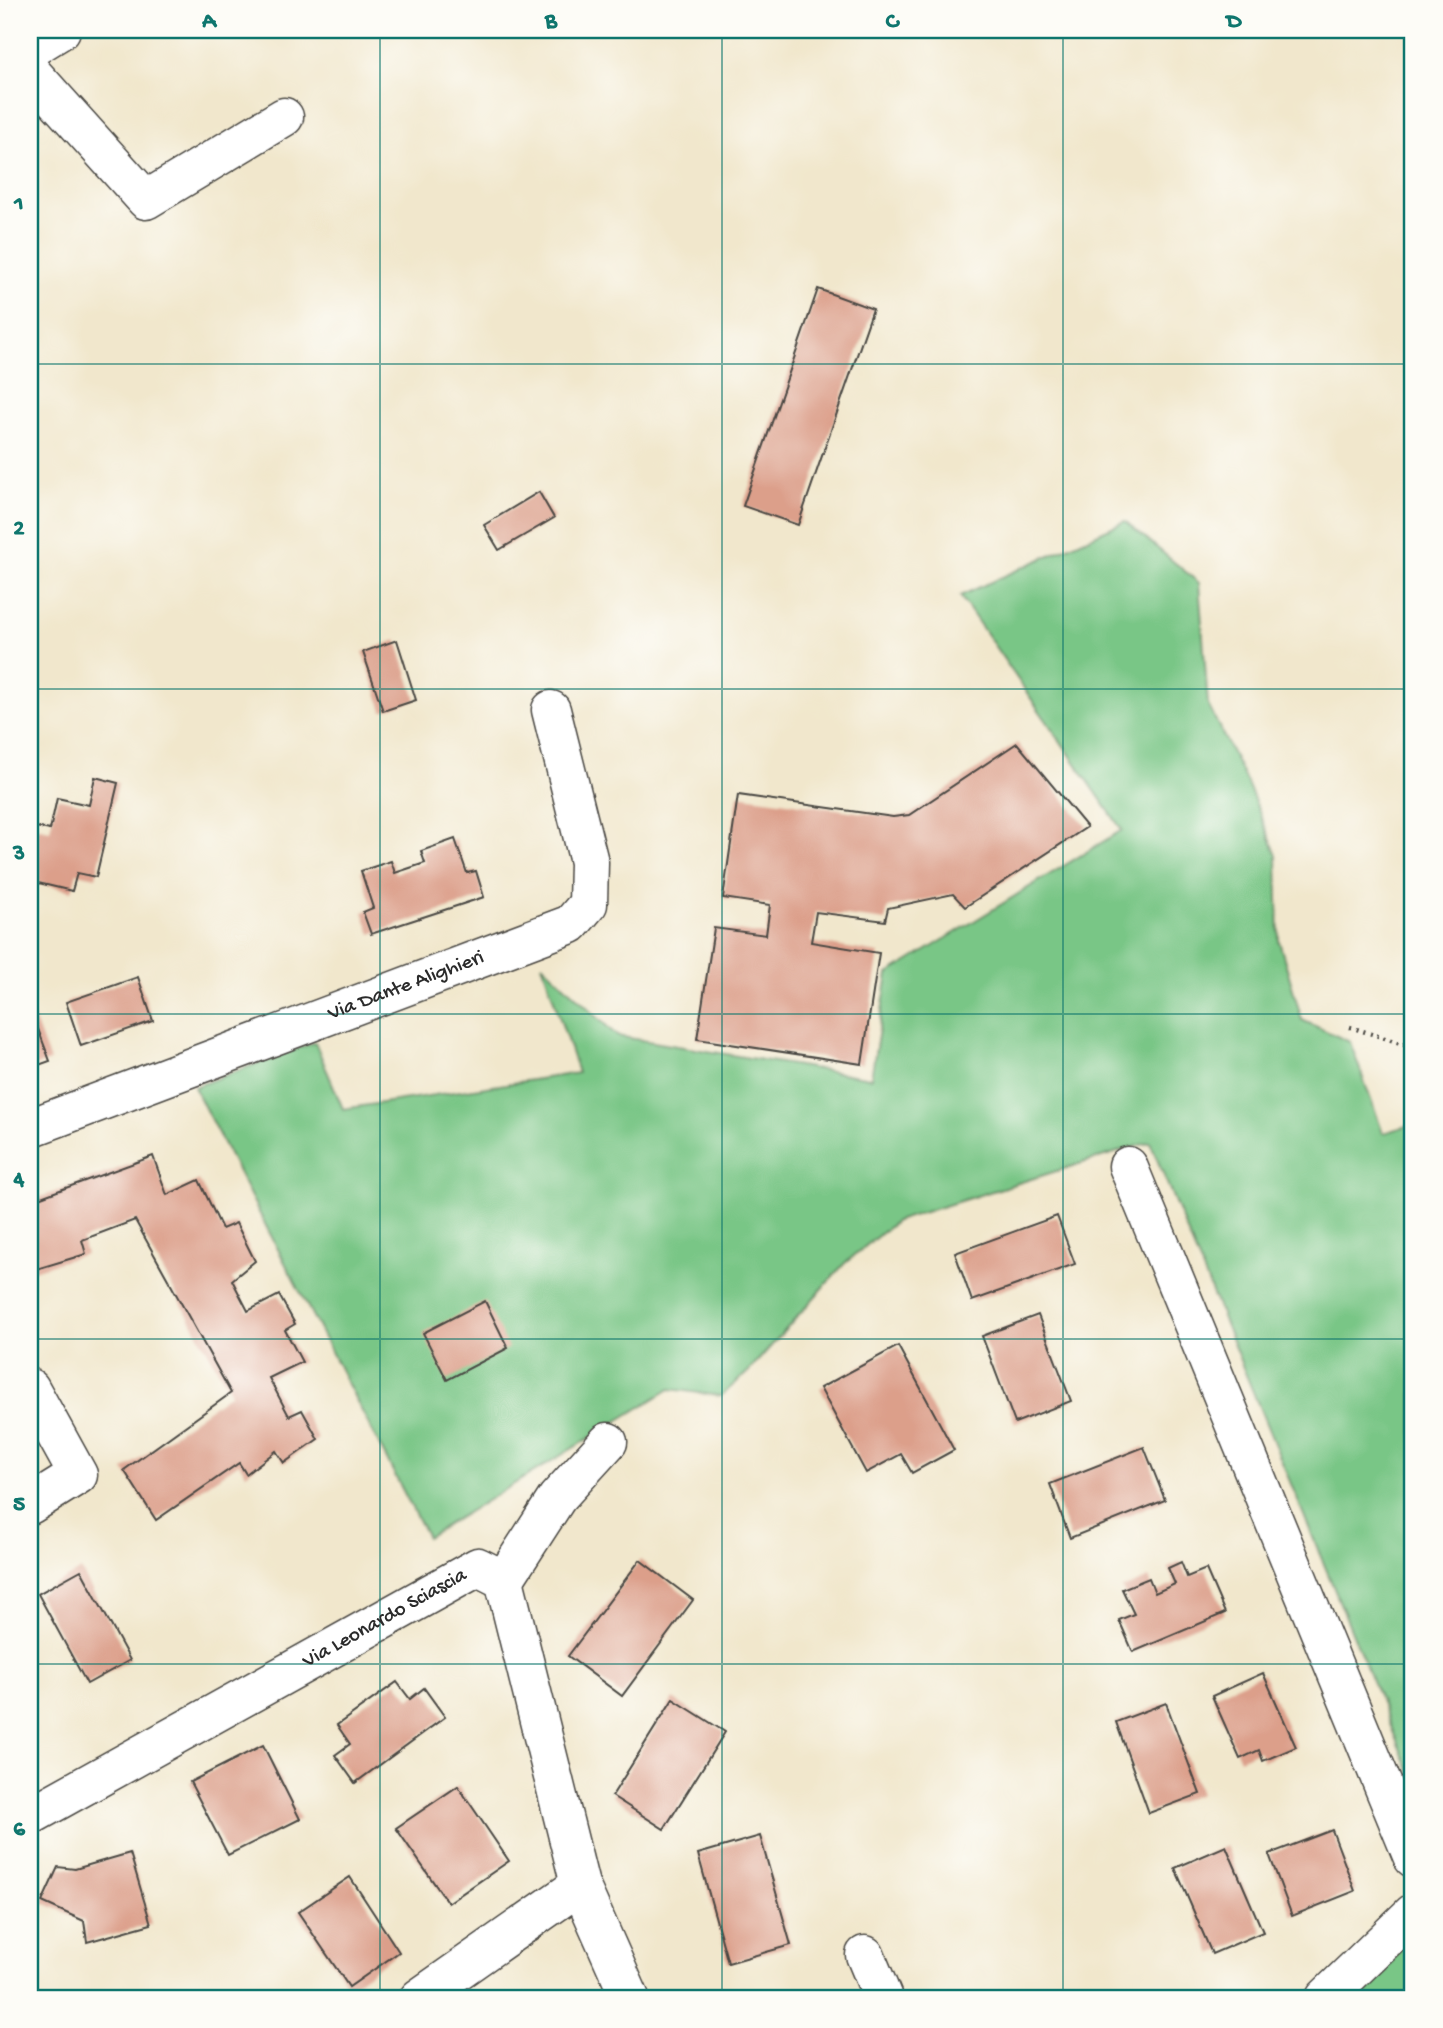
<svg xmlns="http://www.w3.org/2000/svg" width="1443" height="2028" font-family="'Gochi Hand',sans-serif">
	<rect width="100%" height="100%" fill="#fdfcf7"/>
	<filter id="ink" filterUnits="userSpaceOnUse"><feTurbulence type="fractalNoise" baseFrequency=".0143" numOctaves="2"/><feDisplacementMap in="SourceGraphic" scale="14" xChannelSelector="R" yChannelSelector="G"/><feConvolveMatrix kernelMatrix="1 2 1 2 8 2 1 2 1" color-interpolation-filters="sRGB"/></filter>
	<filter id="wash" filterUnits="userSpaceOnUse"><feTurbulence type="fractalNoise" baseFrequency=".00686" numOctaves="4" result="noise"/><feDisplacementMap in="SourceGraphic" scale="28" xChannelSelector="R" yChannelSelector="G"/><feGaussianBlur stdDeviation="1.57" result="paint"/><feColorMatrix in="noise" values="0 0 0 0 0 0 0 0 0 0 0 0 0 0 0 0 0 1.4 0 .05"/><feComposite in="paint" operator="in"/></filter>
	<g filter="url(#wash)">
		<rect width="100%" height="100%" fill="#f1e7cc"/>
		<!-- green -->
		<g fill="#79c686" stroke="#527858" stroke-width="2">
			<path d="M 1125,521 L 1199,583 L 1208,705 L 1247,783 L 1277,855 L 1279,941 L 1302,1020 L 1350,1042 L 1383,1133 L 1413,1124 L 1413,1780 L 1150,1142 L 896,1221 L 844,1264 L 748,1372 L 721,1396 L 670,1389 L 427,1537 L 194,1087 L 315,1042 L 343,1109 L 578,1073 L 542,964 L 617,1036 L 871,1078 L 888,974 L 1122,830 L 960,596 Z"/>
			<path d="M 1413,1936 L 1413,1998 L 1355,1998 L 1392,1954 Z"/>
		</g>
		<g id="blocks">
			<!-- building -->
			<g fill="#dc9f8a">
				<path d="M 818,289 L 873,309 L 798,525 L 743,506 Z"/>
				<path d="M 539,492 L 554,518 L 499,550 L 484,525 Z"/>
				<path d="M 397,640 L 416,700 L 383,711 L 363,652 Z"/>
				<path d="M 1017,743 L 1087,827 L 965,907 L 953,894 L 888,908 L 885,921 L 816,912 L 811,942 L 879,953 L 862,1064 L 697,1039 L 714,928 L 766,935 L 770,905 L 723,898 L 738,795 L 893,817 L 909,815 Z"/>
				<path d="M 95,777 L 118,783 L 96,877 L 77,873 L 72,891 L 30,881 L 31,826 L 50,830 L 57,798 L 89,805 Z"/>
				<path d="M 455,839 L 467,873 L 476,871 L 484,897 L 371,934 L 363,912 L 373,908 L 361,871 L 391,861 L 395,873 L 425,863 L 421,851 Z"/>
				<path d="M 138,977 L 153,1021 L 81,1046 L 66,1002 Z"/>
				<path d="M 32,1013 L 50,1061 L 30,1068 L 30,1014 Z"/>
				<path d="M 153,1156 L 167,1195 L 199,1180 L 222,1229 L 236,1223 L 255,1261 L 232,1280 L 248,1311 L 279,1295 L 295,1324 L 285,1330 L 302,1362 L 269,1378 L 289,1416 L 302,1410 L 318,1439 L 284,1463 L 276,1451 L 246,1474 L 239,1463 L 156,1520 L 124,1470 L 231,1393 L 135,1220 L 82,1240 L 86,1254 L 30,1271 L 30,1201 Z"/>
				<path d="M 1057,1216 L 1075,1264 L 972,1301 L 955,1253 Z"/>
				<path d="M 485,1301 L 508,1348 L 447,1380 L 423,1333 Z"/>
				<path d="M 1038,1315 L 1071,1401 L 1015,1423 L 982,1336 Z"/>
				<path d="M 898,1346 L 954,1450 L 912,1473 L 901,1454 L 866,1473 L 820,1388 Z"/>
				<path d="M 1144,1447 L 1165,1500 L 1070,1538 L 1050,1484 Z"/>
				<path d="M 640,1560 L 693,1600 L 622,1696 L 568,1656 Z"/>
				<path d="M 1181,1562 L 1187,1577 L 1206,1569 L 1225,1613 L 1133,1652 L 1119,1620 L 1134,1614 L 1122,1589 L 1149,1578 L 1155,1593 L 1175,1584 L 1168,1568 Z"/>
				<path d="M 81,1570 L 130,1660 L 87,1684 L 38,1594 Z"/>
				<path d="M 1263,1673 L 1296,1747 L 1263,1761 L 1259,1750 L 1240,1759 L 1212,1696 Z"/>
				<path d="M 397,1682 L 410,1699 L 424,1688 L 445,1717 L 355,1783 L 335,1755 L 350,1744 L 337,1725 Z"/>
				<path d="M 673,1699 L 725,1732 L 664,1829 L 612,1796 Z"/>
				<path d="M 1166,1703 L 1200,1794 L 1149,1813 L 1116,1722 Z"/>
				<path d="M 263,1745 L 300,1819 L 228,1855 L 190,1782 Z"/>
				<path d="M 458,1786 L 509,1861 L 448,1903 L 396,1828 Z"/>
				<path d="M 1332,1830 L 1355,1891 L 1292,1916 L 1269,1854 Z"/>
				<path d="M 760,1836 L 791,1945 L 728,1963 L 698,1854 Z"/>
				<path d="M 1226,1846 L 1263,1932 L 1212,1954 L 1175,1868 Z"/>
				<path d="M 130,1853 L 151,1924 L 87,1942 L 84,1921 L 42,1902 L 58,1867 L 75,1869 Z"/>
				<path d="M 350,1877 L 399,1952 L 349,1987 L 298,1912 Z"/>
			</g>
		</g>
	</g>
	<g filter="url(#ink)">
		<use href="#blocks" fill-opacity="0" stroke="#494743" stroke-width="2"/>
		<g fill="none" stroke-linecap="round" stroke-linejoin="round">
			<!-- minor casing -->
			<g stroke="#494743" stroke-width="41">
				<g id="minor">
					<path d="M 30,49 L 61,30"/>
					<path d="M 30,71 L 146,200 L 284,117"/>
					<path id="s1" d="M 30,1128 L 571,924 L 588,904 L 589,862 L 551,710"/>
					<path d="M 1128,1166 L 1413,1858"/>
					<path d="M 30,1388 L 78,1475 L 30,1505"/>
					<path d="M 504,1580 L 557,1498 L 608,1442"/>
					<path id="s2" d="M 30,1816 L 478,1567 L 504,1580 L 580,1885 L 630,1998"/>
					<path d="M 865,1955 L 883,1998"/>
					<path d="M 419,1998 L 580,1885"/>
					<path d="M 1325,1998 L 1413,1913"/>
				</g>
			</g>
			<!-- path -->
			<path stroke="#494743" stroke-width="4.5" stroke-dasharray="2 5" stroke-linecap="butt" d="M 1350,1027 L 1413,1047"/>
			<!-- minor -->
			<use href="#minor" stroke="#fff" stroke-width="38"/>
		</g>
	</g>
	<!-- grid -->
	<path fill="none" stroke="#0f766e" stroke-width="2" stroke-opacity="0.55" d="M 380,30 L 380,1998M 722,30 L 722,1998M 1063,30 L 1063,1998M 30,364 L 1413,364M 30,689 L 1413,689M 30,1014 L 1413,1014M 30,1339 L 1413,1339M 30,1664 L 1413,1664"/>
	<g text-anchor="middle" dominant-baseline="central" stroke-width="5" stroke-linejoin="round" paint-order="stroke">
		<!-- street labels -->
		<g font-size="21" fill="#2b2b2b" stroke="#fdfcf7">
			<text stroke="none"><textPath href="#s1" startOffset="402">Via Dante Alighieri</textPath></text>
			<text stroke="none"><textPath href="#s2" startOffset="406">Via Leonardo Sciascia</textPath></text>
		</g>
	</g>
	<!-- margin -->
	<rect width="1443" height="2028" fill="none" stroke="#fdfcf7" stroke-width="77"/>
	<rect x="38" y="38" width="1366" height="1952" fill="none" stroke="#0f766e" stroke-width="2.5"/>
	<g font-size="23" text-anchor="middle" font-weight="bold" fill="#0f766e">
		<text x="209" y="27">A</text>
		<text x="551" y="27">B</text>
		<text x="892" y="27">C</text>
		<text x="1234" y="27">D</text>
		<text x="19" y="209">1</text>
		<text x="19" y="534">2</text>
		<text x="19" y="859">3</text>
		<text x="19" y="1185">4</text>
		<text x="19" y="1510">5</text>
		<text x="19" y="1835">6</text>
	</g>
</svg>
